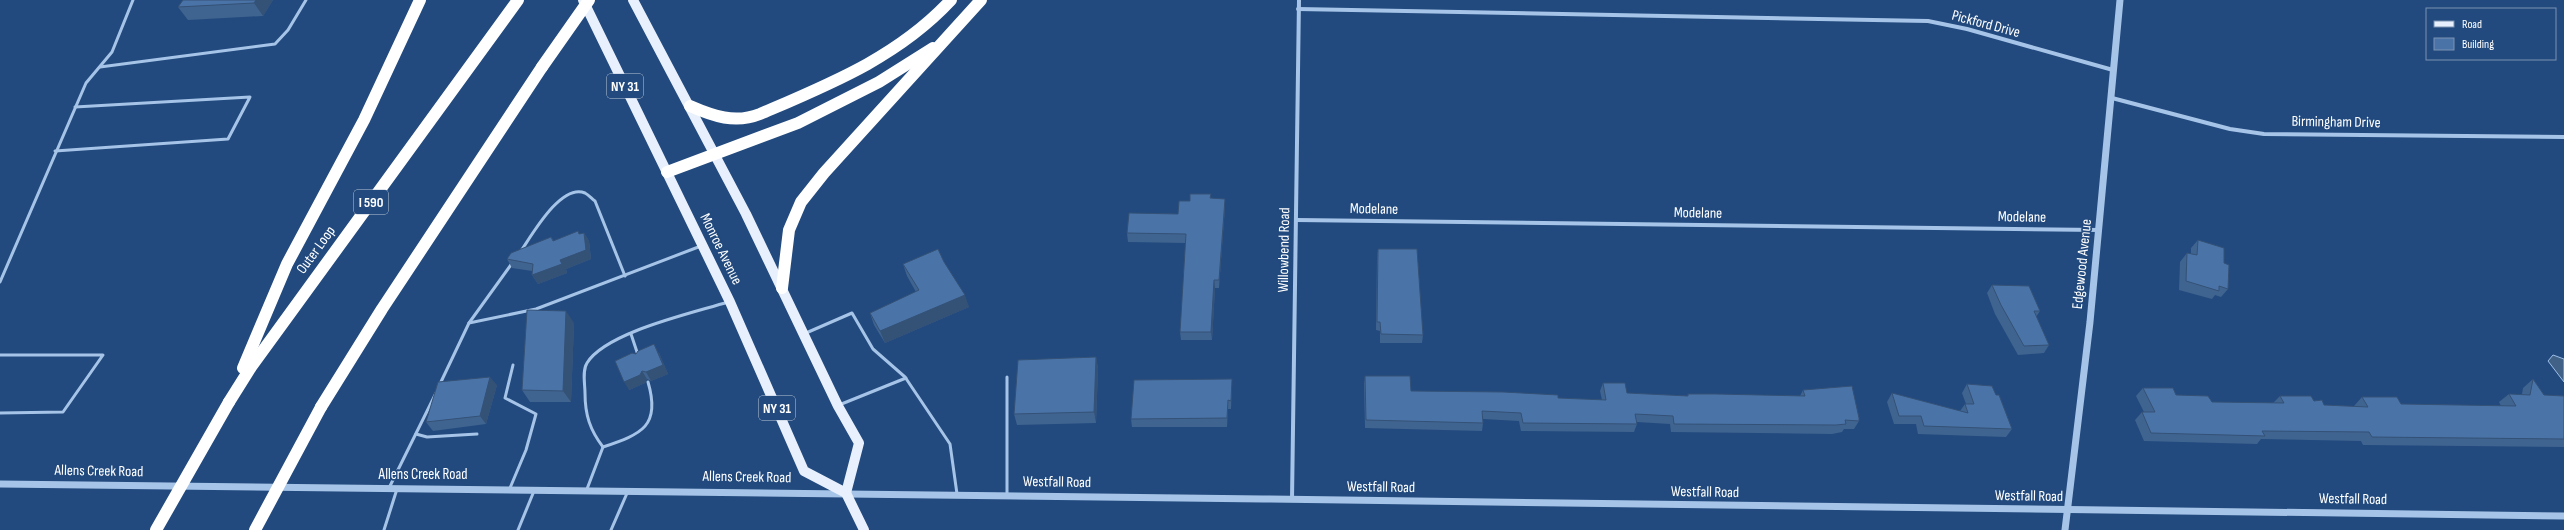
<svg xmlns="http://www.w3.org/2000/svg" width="2564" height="530" font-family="'Sofia Sans Condensed',sans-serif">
	<rect width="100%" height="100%" fill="#224a7e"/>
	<!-- water -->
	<path fill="#426186" stroke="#9abfe8" d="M 2553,355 L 2564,359 L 2564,382 L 2548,361 Z"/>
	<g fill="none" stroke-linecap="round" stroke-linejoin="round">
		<!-- service -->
		<g stroke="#a6c4e7" stroke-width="3">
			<path d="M 100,67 L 275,44 L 288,30 L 306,0"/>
			<path d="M 55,151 L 228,139 L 250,97 L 75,107"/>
			<path d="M 521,251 C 532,235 561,183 585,193 C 589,195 592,199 595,201 L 625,276"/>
			<path d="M 0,282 L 86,83 L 112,52 L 133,0"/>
			<path d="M 469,323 L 513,262"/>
			<path d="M 806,333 L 852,313 L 873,349 L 905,377 L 950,444 L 957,494"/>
			<path d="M 631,334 L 638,355"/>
			<path d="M 0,355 L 103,355 L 63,412 L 0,413"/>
			<path d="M 1007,377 L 1007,495"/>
			<path d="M 439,386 L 469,323 L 536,309 L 701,246"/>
			<path d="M 839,405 L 906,378"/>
			<path d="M 416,434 L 427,437 L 477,434"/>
			<path d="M 603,447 C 590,430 585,415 585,393 C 585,384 582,371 587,363 C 606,332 693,313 728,302"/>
			<path d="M 603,447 C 642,434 661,426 648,382"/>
			<path d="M 389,488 L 436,393"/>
			<path d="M 510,488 L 526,450 L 536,414 L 505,398 L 513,365"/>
			<path d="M 587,489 L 603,447"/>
			<path d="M 384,530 L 397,489"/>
			<path d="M 518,530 L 534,491"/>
			<path d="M 611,530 L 628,491"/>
		</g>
		<!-- minor -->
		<g stroke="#a6c4e7" stroke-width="4">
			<path d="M 1298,9 L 1928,21 L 1967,29 L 2113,70"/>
			<path d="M 2112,98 L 2230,129 L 2264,134 L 2564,137"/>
			<path d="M 1296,220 L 2099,230"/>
			<path d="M 1292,500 L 1299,0"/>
		</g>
		<!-- tertiary -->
		<g stroke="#a6c4e7" stroke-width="7">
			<path d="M 0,484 C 855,492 1709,506 2564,516"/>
			<path d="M 2065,530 L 2090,322 L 2120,0"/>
		</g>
		<!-- primary -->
		<g stroke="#e8f0fd" stroke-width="10">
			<path d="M 583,0 L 730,302 L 804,471 L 846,493 L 864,530"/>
			<path d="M 633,0 L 746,214 L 838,406 L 859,443 L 846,493"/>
		</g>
		<!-- motorway -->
		<g stroke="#fff" stroke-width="12">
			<path d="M 690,106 C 713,116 735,124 760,114 C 830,84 898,57 951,0"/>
			<path d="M 667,172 L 798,123 L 879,82 L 933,48"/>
			<path d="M 782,288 L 789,230 L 801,202 L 824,173 L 981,0"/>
			<path d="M 243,368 L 287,264 L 364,120 L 420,0"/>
			<path d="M 229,402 L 251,367 L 518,0"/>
			<path d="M 321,407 L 382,309 L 542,67"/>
		</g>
		<!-- motorway-bridge -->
		<g stroke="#fff" stroke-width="12">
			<path d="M 542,67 L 589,0"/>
			<path d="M 156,530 L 229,402"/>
			<path d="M 255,530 L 321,407"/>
		</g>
	</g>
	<!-- wall -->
	<g fill="#406490">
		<path d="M 183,0 L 273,0 L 263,16 L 188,20 L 178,7 Z"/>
		<path d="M 1211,194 L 1211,198 L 1225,207 L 1219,288 L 1215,288 L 1212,340 L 1181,340 L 1180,332 L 1186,243 L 1128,242 L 1127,233 L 1178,214 L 1190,201 Z"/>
		<path d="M 584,233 L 589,241 L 591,259 L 566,269 L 567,273 L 538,284 L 532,275 L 532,271 L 512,268 L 507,259 L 551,237 L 554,241 Z"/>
		<path d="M 2198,240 L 2224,263 L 2228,289 L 2221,297 L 2215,295 L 2212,299 L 2179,290 L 2180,262 L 2187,253 L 2191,254 L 2191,248 Z"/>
		<path d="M 1378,249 L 1423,335 L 1422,343 L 1380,343 L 1380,331 L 1376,330 L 1377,258 Z"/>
		<path d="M 944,262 L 969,307 L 885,343 L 874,325 L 870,313 L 916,292 L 907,276 L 903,264 Z"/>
		<path d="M 1992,285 L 2040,311 L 2036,317 L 2049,345 L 2044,353 L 2018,355 L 1995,314 L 1987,293 Z"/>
		<path d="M 574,323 L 571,402 L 530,402 L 522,390 Z"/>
		<path d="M 659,353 L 668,374 L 651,381 L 647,379 L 645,383 L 629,390 L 636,354 Z"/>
		<path d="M 1096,357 L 1098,369 L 1096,423 L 1017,425 L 1014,414 Z"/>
		<path d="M 1365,376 L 1411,391 L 1602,400 L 1600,391 L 1603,383 L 1627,393 L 1687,396 L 1688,394 L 1800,396 L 1803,390 L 1859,421 L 1854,429 L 1844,429 L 1842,432 L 1832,434 L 1671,432 L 1670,424 L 1637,422 L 1637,424 L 1634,432 L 1521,431 L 1519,421 L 1483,419 L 1483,423 L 1482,431 L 1365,428 L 1364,384 Z"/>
		<path d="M 1232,379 L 1231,409 L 1228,409 L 1227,427 L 1132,427 L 1131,419 Z"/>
		<path d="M 2533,379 L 2544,395 L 2564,396 L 2564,447 L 2363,445 L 2361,441 L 2261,439 L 2257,444 L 2144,441 L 2135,420 L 2142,412 L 2144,412 L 2136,396 L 2143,388 L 2212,402 L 2273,403 L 2280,396 L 2314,401 L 2324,405 L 2354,407 L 2354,406 L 2362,397 L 2401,404 L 2501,406 L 2499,402 L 2509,394 L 2522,394 L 2523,388 Z"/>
		<path d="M 1967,384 L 2012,429 L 2006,437 L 1918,434 L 1916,424 L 1894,424 L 1887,402 L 1892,393 L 1960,411 L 1965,404 L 1966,404 L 1962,393 Z"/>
		<path d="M 497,385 L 486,424 L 433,431 L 426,422 Z"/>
	</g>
	<!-- shaded-wall -->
	<g fill="#345176">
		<path d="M 256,0 L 273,0 L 263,16 L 254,3 Z"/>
		<path d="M 1225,199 L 1225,207 L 1219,288 L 1219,280 Z"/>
		<path d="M 584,233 L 589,241 L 591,259 L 566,269 L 567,273 L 538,284 L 532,275 L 560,260 Z"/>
		<path d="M 1214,280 L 1215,288 L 1212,340 L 1211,332 Z"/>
		<path d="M 965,295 L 969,307 L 885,343 L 880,331 Z"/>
		<path d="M 566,311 L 574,323 L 571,402 L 563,391 Z"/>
		<path d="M 654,344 L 659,353 L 668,374 L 651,381 L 646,372 Z"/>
		<path d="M 1096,357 L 1098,369 L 1096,423 L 1094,412 Z"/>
		<path d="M 642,371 L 647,379 L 645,383 L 629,390 L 624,382 Z"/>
		<path d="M 490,377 L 497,385 L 486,424 L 480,416 Z"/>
		<path d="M 1232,379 L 1232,387 L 1231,409 L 1231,401 Z"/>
		<path d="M 1228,400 L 1228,409 L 1227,427 L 1227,418 Z"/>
	</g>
	<!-- building -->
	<g fill="#4a74a8" stroke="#345176">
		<path d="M 183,0 L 256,0 L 254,3 L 178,7 Z"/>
		<path d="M 1190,194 L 1211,194 L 1210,198 L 1225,199 L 1219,280 L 1214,280 L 1211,332 L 1180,332 L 1186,234 L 1127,233 L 1129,213 L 1178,214 L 1179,201 L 1190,201 Z"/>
		<path d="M 578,231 L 579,234 L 584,233 L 586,250 L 560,260 L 562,264 L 532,275 L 533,264 L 507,259 L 511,253 L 551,237 L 553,241 Z"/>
		<path d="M 2198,240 L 2224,248 L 2224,263 L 2229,265 L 2228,289 L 2219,286 L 2219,291 L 2186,281 L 2187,253 L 2197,255 Z"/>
		<path d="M 938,249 L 944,262 L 965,295 L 880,331 L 870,313 L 919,290 L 903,264 Z"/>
		<path d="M 1378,249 L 1417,249 L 1423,335 L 1381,334 L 1380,322 L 1377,322 Z"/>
		<path d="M 1992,285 L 2029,286 L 2040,311 L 2034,311 L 2049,345 L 2024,346 L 2001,305 Z"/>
		<path d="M 527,310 L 566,311 L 563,391 L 522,390 Z"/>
		<path d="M 654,344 L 663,365 L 646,372 L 642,371 L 640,375 L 624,382 L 615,361 L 632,353 L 636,354 L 638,351 Z"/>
		<path d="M 1096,357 L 1094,412 L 1014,414 L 1018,360 Z"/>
		<path d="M 1365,376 L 1410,376 L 1411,391 L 1503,392 L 1558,395 L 1558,398 L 1606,400 L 1603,383 L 1625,383 L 1627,393 L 1688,396 L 1688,394 L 1716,394 L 1805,396 L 1803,390 L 1852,386 L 1859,418 L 1859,421 L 1845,420 L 1846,424 L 1836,425 L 1674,424 L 1673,416 L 1635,414 L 1637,424 L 1523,423 L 1521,413 L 1482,411 L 1483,423 L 1366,420 Z"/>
		<path d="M 490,377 L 480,416 L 426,422 L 438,382 Z"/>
		<path d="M 1232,379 L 1231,401 L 1228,400 L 1227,418 L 1131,419 L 1134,380 Z"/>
		<path d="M 2533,379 L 2544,395 L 2564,396 L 2564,439 L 2372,437 L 2369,432 L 2262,431 L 2265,436 L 2151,433 L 2142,412 L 2155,412 L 2143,388 L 2173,388 L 2176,395 L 2208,396 L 2212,402 L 2284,403 L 2280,396 L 2311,396 L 2314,401 L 2322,400 L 2324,405 L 2368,407 L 2362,397 L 2397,397 L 2401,404 L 2516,406 L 2509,394 L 2530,395 Z"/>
		<path d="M 1967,384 L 1992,386 L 1996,395 L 1999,395 L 2012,429 L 1924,426 L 1921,416 L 1899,416 L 1892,393 L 1968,413 L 1965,404 L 1974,404 Z"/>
	</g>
	<g text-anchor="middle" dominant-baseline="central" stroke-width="3.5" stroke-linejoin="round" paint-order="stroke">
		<!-- shield labels -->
		<g fill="#224a7e" stroke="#bdc9d8" stroke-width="1">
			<rect x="607" y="74" width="36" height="24" rx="3"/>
			<rect x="354" y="190" width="34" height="24" rx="3"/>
			<rect x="759" y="396" width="36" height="24" rx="3"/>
		</g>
		<g font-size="14" font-weight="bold" fill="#fff">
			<text x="625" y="86">NY 31</text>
			<text x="371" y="202">I 590</text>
			<text x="777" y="408">NY 31</text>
		</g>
		<!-- street labels -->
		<g font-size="15" fill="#fff" stroke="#224a7e">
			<text transform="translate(1986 24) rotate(15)">Pickford Drive</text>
			<text transform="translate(2336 122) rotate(1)">Birmingham Drive</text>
			<text transform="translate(1374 209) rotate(1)">Modelane</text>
			<text transform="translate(1698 213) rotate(1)">Modelane</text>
			<text transform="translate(2022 217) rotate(1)">Modelane</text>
			<text transform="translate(721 249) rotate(64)">Monroe Avenue</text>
			<text transform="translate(316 250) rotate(-54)">Outer Loop</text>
			<text transform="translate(1284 250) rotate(-89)">Willowbend Road</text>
			<text transform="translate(2082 264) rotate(-84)">Edgewood Avenue</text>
			<text transform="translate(99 471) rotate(1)">Allens Creek Road</text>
			<text x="423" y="474">Allens Creek Road</text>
			<text transform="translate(747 477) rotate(1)">Allens Creek Road</text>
			<text transform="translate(1057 482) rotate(1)">Westfall Road</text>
			<text transform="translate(1381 487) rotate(1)">Westfall Road</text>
			<text transform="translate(1705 492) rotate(1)">Westfall Road</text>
			<text transform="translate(2029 496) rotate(1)">Westfall Road</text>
			<text transform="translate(2353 499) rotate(1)">Westfall Road</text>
		</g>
	</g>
	<!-- legend -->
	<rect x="2426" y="8" width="130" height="52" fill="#224a7e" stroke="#7a92b2"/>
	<rect x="2434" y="21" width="20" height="6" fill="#e8f0fd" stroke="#7a92b2"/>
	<text x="2462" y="28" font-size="12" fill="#ffffff">Road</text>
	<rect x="2434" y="38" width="20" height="12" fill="#4a74a8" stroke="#7a92b2"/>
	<text x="2462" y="48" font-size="12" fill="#ffffff">Building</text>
</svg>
